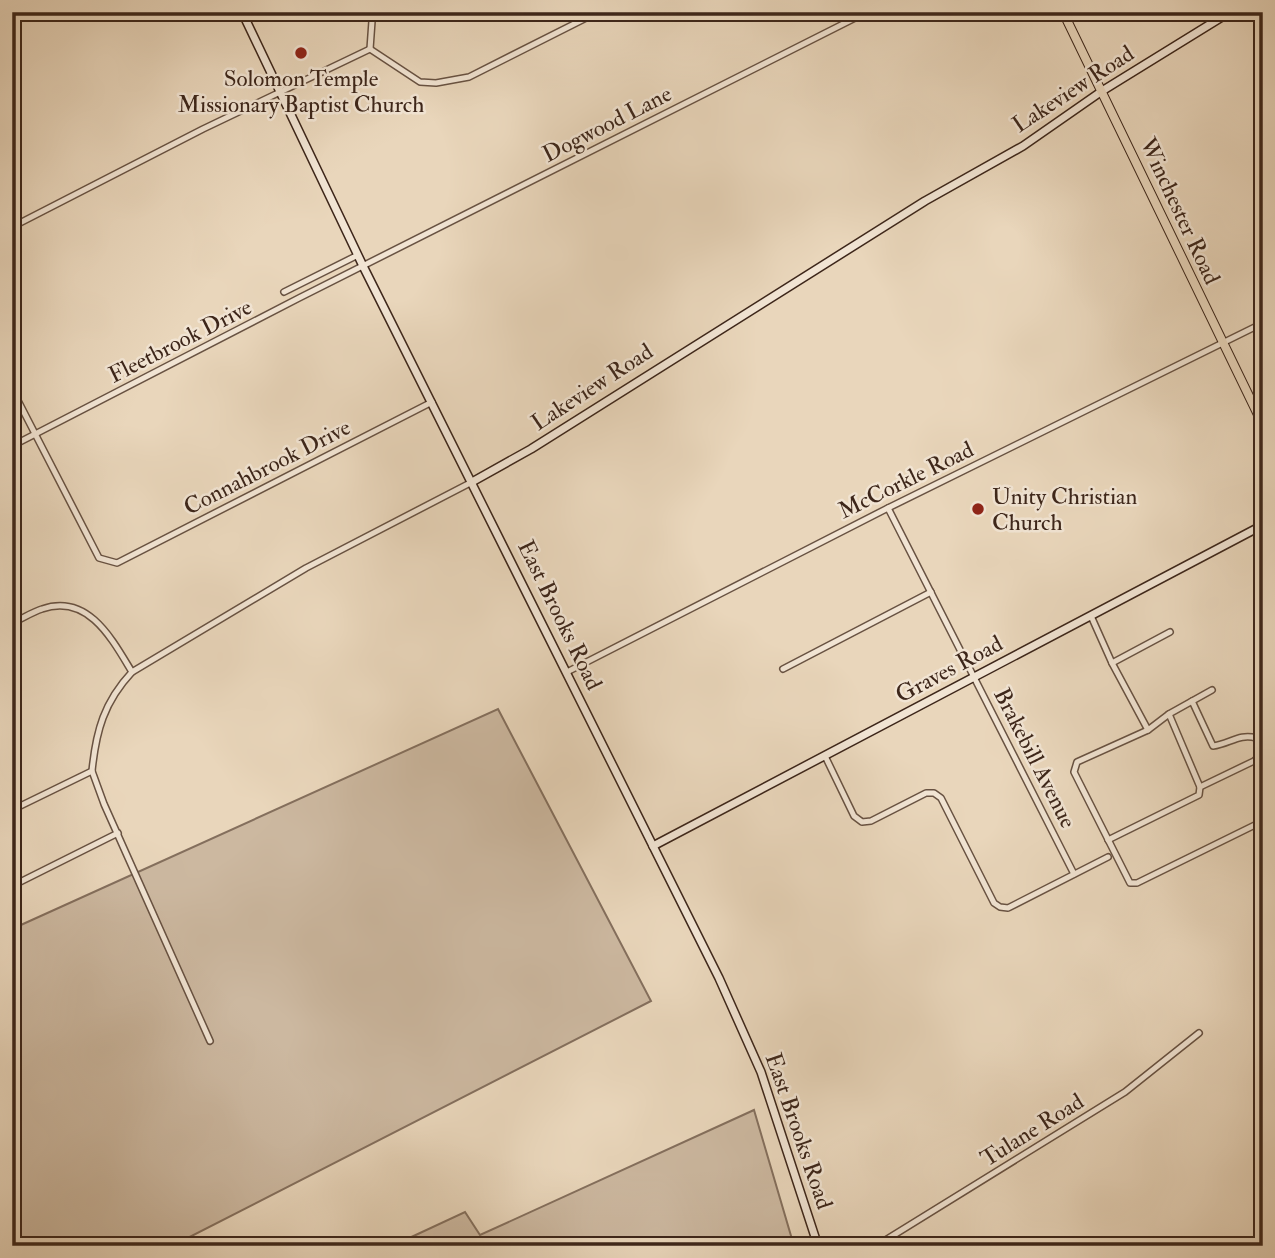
<svg xmlns="http://www.w3.org/2000/svg" width="1275" height="1258" font-family="'IM FELL Double Pica',serif">
	<rect width="100%" height="100%" fill="#e9d6bb"/>
	<filter id="stains"><feTurbulence type="fractalNoise" baseFrequency=".00286" numOctaves="4"/><feColorMatrix values="0 0 0 0 .2 0 0 0 0 .09 0 0 0 0 .02 0 0 0 .5 -.17"/></filter>
	<radialGradient id="worn" r=".72"><stop offset=".6" stop-color="#630" stop-opacity="0"/><stop offset="1" stop-color="#630" stop-opacity=".3"/></radialGradient>
	<!-- green -->
	<g fill="#ccb8a0" stroke="#846f5d" stroke-width="2">
		<path d="M 498,709 L 651,1001 L 172,1246 L 12,1246 L 12,929 Z"/>
		<path d="M 754,1110 L 794,1246 L 392,1246 L 465,1212 L 480,1235 Z"/>
	</g>
	<g fill="none" stroke-linecap="round" stroke-linejoin="round">
		<!-- street casing -->
		<g stroke="#685242" stroke-width="8">
			<g id="street">
				<path d="M 12,12 L 13,12"/>
				<path d="M 370,49 L 420,82 L 436,83 L 469,77 L 598,12"/>
				<path d="M 370,49 L 372,21 L 375,12"/>
				<path d="M 12,227 L 203,129 L 370,49"/>
				<path d="M 284,292 L 358,255"/>
				<path d="M 12,389 L 99,558 L 117,563 L 432,402"/>
				<path d="M 12,446 L 299,298 L 867,12"/>
				<path d="M 888,508 L 1074,874"/>
				<path d="M 1091,616 L 1112,663 L 1148,730"/>
				<path d="M 12,623 C 22,619 32,612 42,609 C 88,593 112,639 132,672"/>
				<path d="M 1112,663 L 1170,632"/>
				<path d="M 783,669 L 931,592"/>
				<path d="M 567,672 L 888,508 L 1263,323"/>
				<path d="M 1212,690 L 1169,714 L 1148,730 L 1077,762 L 1074,772 L 1130,883 L 1137,883 L 1263,821"/>
				<path d="M 1169,714 L 1200,787"/>
				<path d="M 825,756 L 854,816 L 862,822 L 871,821 L 926,793 L 934,793 L 941,798 L 994,903 L 1000,907 L 1008,908 L 1108,857"/>
				<path d="M 92,771 L 104,804 L 210,1041"/>
				<path d="M 12,810 L 92,771 C 96,731 104,702 132,672 L 306,568 L 472,482"/>
				<path d="M 1108,840 L 1199,795 L 1200,787 L 1254,761 L 1262,754 L 1256,738 C 1240,733 1229,744 1213,746 L 1192,701"/>
				<path d="M 12,886 L 118,833"/>
				<path d="M 876,1246 L 1125,1092 L 1199,1033"/>
			</g>
		</g>
		<!-- secondary casing -->
		<g stroke="#3d261a" stroke-width="10">
			<g id="secondary">
				<path d="M 242,12 L 363,266 L 719,978 L 761,1072 L 818,1246"/>
				<path d="M 472,482 L 531,449 L 925,201 L 1023,146 L 1102,91 L 1230,12"/>
				<path d="M 653,846 L 1263,525"/>
			</g>
		</g>
		<!-- primary casing -->
		<g stroke="#3d261a" stroke-width="10">
			<path id="primary" d="M 1063,12 L 1263,425"/>
		</g>
		<!-- street -->
		<use href="#street" stroke="#f1e4d3" stroke-width="5"/>
		<!-- secondary -->
		<use href="#secondary" stroke="#f1e4d3" stroke-width="7"/>
		<!-- primary -->
		<use href="#primary" stroke="#e9d6bb" stroke-width="8"/>
	</g>
	<!-- markers -->
	<g fill="#8f2418" stroke="#f1e4d3" stroke-width="2.5">
		<circle cx="301" cy="53" r="7"/>
		<circle cx="978" cy="509" r="7"/>
	</g>
	<g text-anchor="middle" dominant-baseline="central" stroke-width="5" stroke-linejoin="round" paint-order="stroke">
		<!-- poi labels -->
		<g font-size="23" fill="#3d261a" stroke="#f1e4d3">
			<text x="301" y="78">Solomon Temple<tspan x="301" dy="26">Missionary Baptist Church</tspan></text>
			<text x="992" y="496" text-anchor="start">Unity Christian<tspan x="992" dy="26">Church</tspan></text>
		</g>
		<!-- street labels -->
		<g font-size="23" fill="#3d261a" stroke="#f1e4d3">
			<text transform="translate(1073 89) rotate(-33)">Lakeview Road</text>
			<text transform="translate(607 124) rotate(-27)">Dogwood Lane</text>
			<text transform="translate(1180 211) rotate(65)">Winchester Road</text>
			<text transform="translate(180 341) rotate(-27)">Fleetbrook Drive</text>
			<text transform="translate(592 387) rotate(-33)">Lakeview Road</text>
			<text transform="translate(267 467) rotate(-27)">Connahbrook Drive</text>
			<text transform="translate(906 480) rotate(-26)">McCorkle Road</text>
			<text transform="translate(560 615) rotate(64)">East Brooks Road</text>
			<text transform="translate(949 669) rotate(-28)">Graves Road</text>
			<text transform="translate(1035 758) rotate(63)">Brakebill Avenue</text>
			<text transform="translate(1032 1130) rotate(-32)">Tulane Road</text>
			<text transform="translate(799 1131) rotate(71)">East Brooks Road</text>
		</g>
	</g>
	<!-- margin -->
	<rect width="1275" height="1258" fill="none" stroke="#e9d6bb" stroke-width="42"/>
	<rect x="14" y="14" width="1247" height="1230" fill="none" stroke="#3d261a" stroke-width="3.5"/>
	<rect x="21" y="21" width="1233" height="1216" fill="none" stroke="#3d261a" stroke-width="2"/>
	<rect width="100%" height="100%" filter="url(#stains)"/>
	<rect width="100%" height="100%" fill="url(#worn)"/>
</svg>
